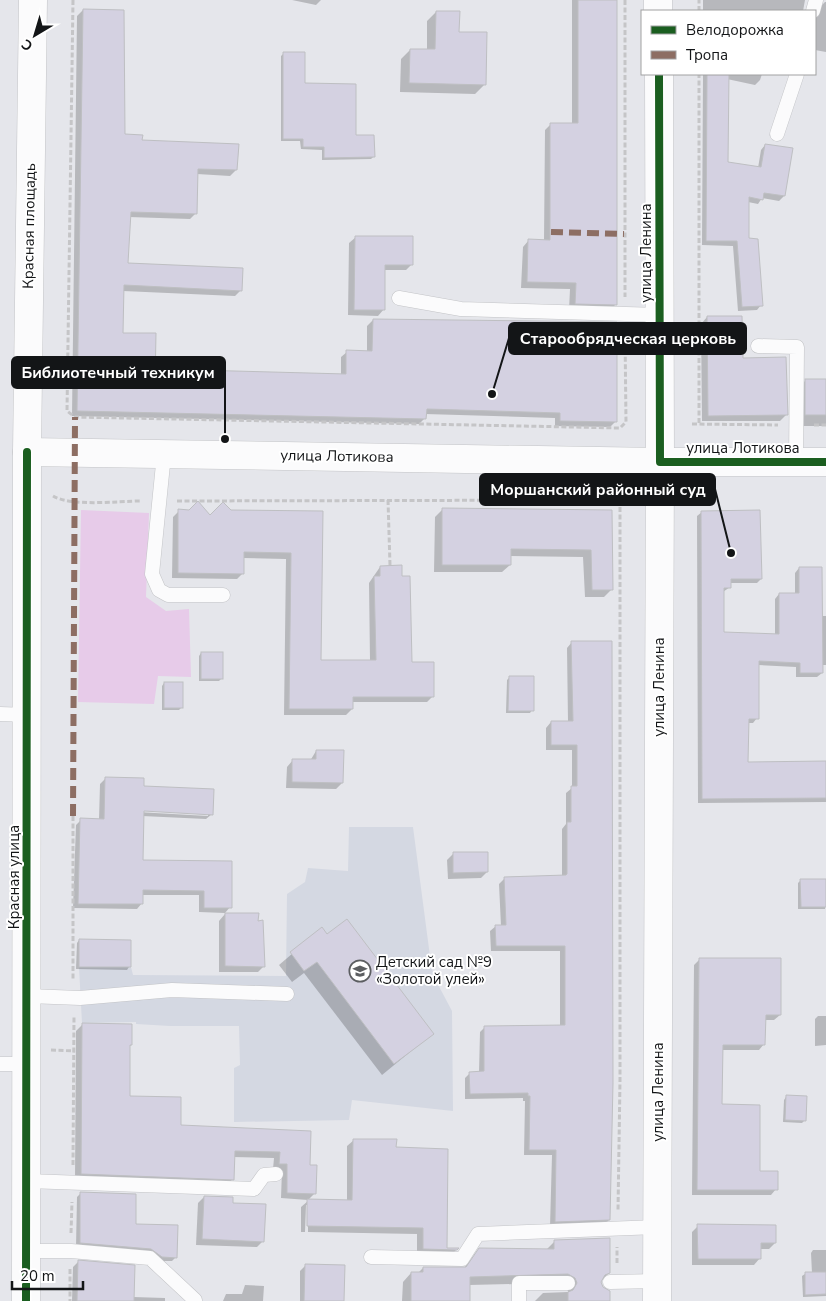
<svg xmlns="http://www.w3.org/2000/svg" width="826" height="1301" font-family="'Nunito Sans',sans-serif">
	<rect width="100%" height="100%" fill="#e5e6eb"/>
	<!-- built -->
	<path fill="#d4d8e2" d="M 349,827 L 413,827 L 431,964 L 434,977 L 452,1011 L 453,1111 L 352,1100 L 349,1120 L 234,1122 L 234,1068 L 240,1065 L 239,1026 L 170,1026 L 136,1024 L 136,1022 L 82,1023 L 79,967 L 131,967 L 133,975 L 286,976 L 287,894 L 305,882 L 308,868 L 348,871 Z"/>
	<!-- green -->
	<path fill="#e7cbe9" d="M 81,510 L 149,513 L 146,597 L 166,611 L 189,609 L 191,677 L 158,676 L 154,704 L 78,702 Z"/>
	<!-- shadow -->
	<g fill="#0003" fill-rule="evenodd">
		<path d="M 292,0 L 321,0 L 316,5 Z"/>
		<path d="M 572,0 L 616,0 L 616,304 L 609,311 L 569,310 L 570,289 L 521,288 L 523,247 L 529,240 L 544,241 L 545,130 L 551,124 L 572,124 Z"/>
		<path d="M 703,0 L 805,0 L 803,11 L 703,11 Z"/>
		<path d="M 825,2 L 826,2 L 826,52 L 815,50 L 815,20 L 820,7 Z"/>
		<path d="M 83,10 L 123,136 L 236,170 L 230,176 L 197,174 L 196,213 L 190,219 L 129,217 L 127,264 L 241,290 L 235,296 L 123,291 L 122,334 L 154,385 L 192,386 L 192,377 L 198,371 L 341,375 L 341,357 L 347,352 L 367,352 L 367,326 L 373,320 L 616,421 L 610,427 L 555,426 L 555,418 L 425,414 L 425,418 L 419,424 L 72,416 L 77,16 Z"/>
		<path d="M 436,12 L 458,33 L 484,85 L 475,94 L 400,92 L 401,59 L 410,50 L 427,50 L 427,21 Z"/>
		<path d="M 284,53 L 304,84 L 374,156 L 371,159 L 322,160 L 322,150 L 301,149 L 300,141 L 281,141 L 281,56 Z"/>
		<path d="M 703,74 L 762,74 L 760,80 L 755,85 L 727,79 L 727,163 L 758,168 L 761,150 L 765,145 L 784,196 L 779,201 L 762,198 L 758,204 L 748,202 L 747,239 L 761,305 L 757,310 L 738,311 L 733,246 L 702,245 Z"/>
		<path d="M 356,237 L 412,264 L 406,270 L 384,270 L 384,309 L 378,316 L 348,315 L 349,243 Z"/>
		<path d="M 707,317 L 786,415 L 780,421 L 702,421 L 701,324 Z"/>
		<path d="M 806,380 L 826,380 L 826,426 L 801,426 L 797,389 Z"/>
		<path d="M 443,509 L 611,511 L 612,589 L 604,597 L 585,597 L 583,557 L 510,556 L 510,565 L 502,572 L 434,572 L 435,517 Z"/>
		<path d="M 179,511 L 210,517 L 230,511 L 322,512 L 320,662 L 370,661 L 369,583 L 380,567 L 410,663 L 433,696 L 427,702 L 352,702 L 352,709 L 346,715 L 284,715 L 286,559 L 243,558 L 243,573 L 237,579 L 172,578 L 173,517 Z"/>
		<path d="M 702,512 L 761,579 L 757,583 L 730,583 L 730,587 L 723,592 L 723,633 L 775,635 L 775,599 L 779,594 L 795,594 L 795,573 L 799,568 L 821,616 L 826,616 L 826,665 L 822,665 L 822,673 L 817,677 L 796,677 L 796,667 L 758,665 L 757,718 L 753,723 L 747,723 L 747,763 L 826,763 L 826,802 L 698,803 L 697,516 Z"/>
		<path d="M 572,642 L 609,1220 L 604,1225 L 550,1227 L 552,1155 L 524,1155 L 525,1101 L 523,1101 L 523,1098 L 465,1099 L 465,1078 L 470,1073 L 479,1073 L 480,1032 L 485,1027 L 560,1026 L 560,951 L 491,951 L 490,931 L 496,926 L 501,926 L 499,884 L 505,878 L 562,877 L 562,829 L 566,824 L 566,793 L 572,788 L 572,750 L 546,750 L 546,728 L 551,722 L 568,722 L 567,648 Z"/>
		<path d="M 201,653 L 222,678 L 219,681 L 199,681 L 199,656 Z"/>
		<path d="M 510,677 L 532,710 L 530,713 L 506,713 L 507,680 Z"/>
		<path d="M 164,683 L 182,707 L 179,710 L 162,710 L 162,686 Z"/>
		<path d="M 316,751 L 342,783 L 336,789 L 286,788 L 287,767 L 293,760 L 310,761 Z"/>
		<path d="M 105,779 L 143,787 L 212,814 L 206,819 L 142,816 L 142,861 L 231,862 L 230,907 L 225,913 L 199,912 L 199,895 L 142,895 L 142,903 L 137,909 L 73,908 L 76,825 L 81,820 L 99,820 L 100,784 ZM 138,809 L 208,813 L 208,816 L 137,812 Z"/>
		<path d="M 454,853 L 487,872 L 481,878 L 448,879 L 447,860 Z"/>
		<path d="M 801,880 L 826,880 L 825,909 L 798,909 L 798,883 Z"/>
		<path d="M 225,914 L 257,922 L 264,966 L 258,972 L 219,972 L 219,921 Z"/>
		<path d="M 321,929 L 432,1034 L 382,1075 L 304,973 L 292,982 L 279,965 Z"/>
		<path d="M 79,940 L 129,967 L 127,970 L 76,969 L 77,943 Z"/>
		<path d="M 699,960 L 780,1015 L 774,1020 L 764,1020 L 764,1044 L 759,1050 L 722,1050 L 721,1106 L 758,1172 L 776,1189 L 771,1195 L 692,1195 L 694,965 Z"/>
		<path d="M 818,1016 L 826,1016 L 826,1045 L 815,1046 L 815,1019 Z"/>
		<path d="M 82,1025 L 131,1045 L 129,1047 L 129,1097 L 180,1126 L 310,1132 L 309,1166 L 315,1193 L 308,1200 L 281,1198 L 282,1170 L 273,1169 L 274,1158 L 233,1157 L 233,1179 L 226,1185 L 75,1180 L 76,1031 Z"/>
		<path d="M 786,1097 L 805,1120 L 802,1123 L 783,1122 L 784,1100 Z"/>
		<path d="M 354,1140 L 395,1149 L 446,1249 L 457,1249 L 450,1256 L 417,1255 L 417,1234 L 308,1232 L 308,1205 L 306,1205 L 305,1232 L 301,1232 L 301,1207 L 308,1201 L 347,1201 L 347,1146 Z"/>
		<path d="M 81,1193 L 134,1225 L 176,1257 L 172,1261 L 158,1261 L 76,1247 L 77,1197 Z"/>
		<path d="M 204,1197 L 232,1204 L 263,1241 L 257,1247 L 196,1245 L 198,1203 Z"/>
		<path d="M 698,1226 L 775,1243 L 769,1249 L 760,1249 L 760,1258 L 754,1265 L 692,1265 L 692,1232 Z"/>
		<path d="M 555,1241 L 609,1273 L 600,1282 L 609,1301 L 535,1301 L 543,1293 L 568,1292 L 567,1287 L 559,1283 L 469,1285 L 469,1301 L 402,1301 L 403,1282 L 411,1273 L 418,1273 L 423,1268 L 464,1268 L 480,1249 L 546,1250 Z"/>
		<path d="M 813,1250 L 826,1250 L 826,1296 L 803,1297 L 802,1276 L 805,1274 L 812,1273 L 811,1253 Z"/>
		<path d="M 78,1262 L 133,1297 L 165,1298 L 165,1301 L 72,1301 L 73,1267 Z"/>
		<path d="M 306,1265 L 342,1301 L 300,1301 L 300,1271 Z"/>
		<path d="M 245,1285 L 264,1286 L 263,1301 L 223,1301 L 226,1294 L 242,1294 Z"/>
	</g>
	<!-- building -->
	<g fill="#d4d1e1" stroke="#bebfc2">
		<path d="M 578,0 L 617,0 L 617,305 L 575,304 L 576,283 L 527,282 L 528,239 L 550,240 L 550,123 L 578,123 Z"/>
		<path d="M 83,9 L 124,10 L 125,134 L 143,135 L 142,140 L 239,144 L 237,170 L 198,169 L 197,214 L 131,212 L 128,263 L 243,268 L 242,291 L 124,285 L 123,333 L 156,333 L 155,384 L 197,385 L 197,370 L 346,374 L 346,350 L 372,351 L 373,319 L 617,322 L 617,422 L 560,421 L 560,413 L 427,409 L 426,419 L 77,411 Z"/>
		<path d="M 436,11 L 460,11 L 459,32 L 487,32 L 486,85 L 409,83 L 410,49 L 435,49 Z"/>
		<path d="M 283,52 L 305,52 L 305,83 L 356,84 L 356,135 L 374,135 L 375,157 L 324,158 L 324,147 L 303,147 L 303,139 L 283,139 Z"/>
		<path d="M 707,74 L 729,74 L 728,162 L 761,167 L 765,144 L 793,148 L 785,196 L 764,193 L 763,200 L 749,197 L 749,238 L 758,239 L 763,306 L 742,307 L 737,241 L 706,241 Z"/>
		<path d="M 355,236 L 413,236 L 413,265 L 385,265 L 385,310 L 354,310 Z"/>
		<path d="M 707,316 L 742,316 L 743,358 L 786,357 L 788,415 L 708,416 Z"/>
		<rect x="805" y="379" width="21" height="36"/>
		<path d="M 198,501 L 210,515 L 223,502 L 231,510 L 323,511 L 321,660 L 376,660 L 374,576 L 380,576 L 380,566 L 402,565 L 402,576 L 410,576 L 412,662 L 434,662 L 434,697 L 353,697 L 353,709 L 289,709 L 291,553 L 244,552 L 244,574 L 178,573 L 178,509 L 189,510 Z"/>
		<path d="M 442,508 L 612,510 L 613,590 L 592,590 L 591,550 L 511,549 L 511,565 L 442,565 Z"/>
		<path d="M 760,510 L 762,579 L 731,579 L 731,588 L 724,588 L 724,632 L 779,634 L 779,593 L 799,593 L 799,567 L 822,567 L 823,673 L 800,673 L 800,663 L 759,661 L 759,719 L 749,719 L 748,762 L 826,761 L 826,798 L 702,799 L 701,511 Z"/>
		<path d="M 571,641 L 612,641 L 613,1083 L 610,1220 L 555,1222 L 556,1150 L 529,1150 L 530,1096 L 528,1096 L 528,1093 L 470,1094 L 469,1072 L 484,1071 L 484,1026 L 565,1025 L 565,946 L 496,946 L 495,925 L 506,925 L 504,877 L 566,875 L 567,874 L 567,822 L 571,822 L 571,786 L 577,786 L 577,745 L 551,745 L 551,721 L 573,721 Z"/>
		<rect x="201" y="652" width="22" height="27"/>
		<path d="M 509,676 L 534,676 L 534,711 L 508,711 Z"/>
		<rect x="164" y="682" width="19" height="26"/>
		<path d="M 316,750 L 344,750 L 343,783 L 292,782 L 292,759 L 316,759 Z"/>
		<path d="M 105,777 L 144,778 L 144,786 L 214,789 L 213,815 L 144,811 L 143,860 L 232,861 L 232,908 L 204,908 L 204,891 L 143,890 L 143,904 L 78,904 L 80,818 L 104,819 Z"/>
		<path d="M 453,852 L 488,852 L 488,872 L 453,873 Z"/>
		<path d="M 800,879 L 826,879 L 826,907 L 801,907 Z"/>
		<path d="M 225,913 L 259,913 L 258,921 L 263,920 L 265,967 L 225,966 Z"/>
		<path d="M 347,919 L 434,1034 L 394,1064 L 317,962 L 304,971 L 290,952 L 322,927 L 327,934 Z"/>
		<path d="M 79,939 L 131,940 L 131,967 L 79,967 Z"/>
		<path d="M 699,958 L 781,958 L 781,1015 L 766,1015 L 765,1045 L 723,1045 L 722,1104 L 760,1105 L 760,1171 L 778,1171 L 778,1190 L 697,1190 Z"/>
		<path d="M 82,1023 L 132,1024 L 132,1045 L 130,1045 L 130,1096 L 181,1097 L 181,1125 L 311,1131 L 310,1165 L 317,1165 L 316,1194 L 287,1193 L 287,1164 L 279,1164 L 280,1152 L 235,1151 L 234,1180 L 81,1174 Z"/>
		<path d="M 786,1095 L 807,1096 L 806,1121 L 785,1120 Z"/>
		<path d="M 353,1139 L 397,1139 L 396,1147 L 448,1149 L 447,1248 L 459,1248 L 457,1250 L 423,1249 L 423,1228 L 307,1226 L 307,1199 L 352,1200 Z"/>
		<path d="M 80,1192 L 136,1194 L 136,1224 L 178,1225 L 177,1258 L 162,1257 L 151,1249 L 80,1243 Z"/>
		<path d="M 204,1196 L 233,1197 L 233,1203 L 266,1204 L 264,1242 L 202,1239 Z"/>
		<path d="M 697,1224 L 776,1225 L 776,1243 L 761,1243 L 761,1259 L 698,1259 Z"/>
		<path d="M 610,1238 L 610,1273 L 605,1275 L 601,1282 L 603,1287 L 610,1291 L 610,1301 L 568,1301 L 568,1292 L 573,1290 L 577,1283 L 575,1278 L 568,1274 L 470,1277 L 470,1301 L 411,1301 L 411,1272 L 423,1272 L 423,1267 L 466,1267 L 479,1248 L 554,1249 L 554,1240 Z"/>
		<path d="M 78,1260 L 135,1265 L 134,1301 L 77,1301 Z"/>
		<path d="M 305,1264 L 345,1265 L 344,1301 L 304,1301 Z"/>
		<path d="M 805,1272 L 826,1272 L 826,1294 L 805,1295 Z"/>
	</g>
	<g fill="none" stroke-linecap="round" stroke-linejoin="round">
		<!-- service casing -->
		<g stroke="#c3c4c7" stroke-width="15">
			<g id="service">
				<path d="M 813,11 L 816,0"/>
				<path d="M 777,134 L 797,74"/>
				<path d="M 399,298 L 461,309 L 660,315"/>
				<path d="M 758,346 L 797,347 L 796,462"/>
				<path d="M 164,454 L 152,574 L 159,590 L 168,595 L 223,595"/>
				<path d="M 0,714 L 28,715"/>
				<path d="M 28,996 L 80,998 L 172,990 L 287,994"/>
				<path d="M 0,1064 L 28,1064"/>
				<path d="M 27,1181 L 254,1189 L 264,1175 L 276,1174"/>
				<path d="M 27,1251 L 71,1251 L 150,1258 L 195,1300"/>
				<path d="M 371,1257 L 462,1259 L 478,1234 L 657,1227"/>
				<path d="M 610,1282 L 657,1281"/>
				<path d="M 519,1301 L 519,1283 L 568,1283"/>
			</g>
		</g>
		<!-- minor casing -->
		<g stroke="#c3c4c7" stroke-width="29">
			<g id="minor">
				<path d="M 658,0 L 658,11"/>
				<path d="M 659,74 L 660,462"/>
				<path d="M 26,1301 L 27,452"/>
			</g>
		</g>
		<!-- tertiary casing -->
		<g stroke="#c3c4c7" stroke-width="29">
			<path id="tertiary" d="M 660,462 L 826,462"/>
		</g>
		<!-- secondary casing -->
		<g stroke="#c3c4c7" stroke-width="29">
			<path id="secondary" d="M 33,0 L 27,452 L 660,462 L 657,1301"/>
		</g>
		<!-- path -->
		<g stroke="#c5c5c7" stroke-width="3" stroke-dasharray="5 2.5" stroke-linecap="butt">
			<path d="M 73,0 L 67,411 L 75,417 L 620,428 L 626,422 L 625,333"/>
			<path d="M 625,0 L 625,297"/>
			<path d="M 699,11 L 699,0"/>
			<path d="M 699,423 L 699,74"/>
			<path d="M 692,424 L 778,425"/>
			<path d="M 814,425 L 826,425"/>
			<path d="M 53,496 C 72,507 118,501 141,501"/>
			<path d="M 388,500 L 390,565"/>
			<path d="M 177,501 L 620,500 L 620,1080 L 618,1210"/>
			<path d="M 73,816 L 73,980"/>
			<path d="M 51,1050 L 75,1051"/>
			<path d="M 73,1165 L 74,1017"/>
			<path d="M 71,1233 L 72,1202"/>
			<path d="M 617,1263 L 617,1247"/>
			<path d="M 70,1269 L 70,1301"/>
		</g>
		<!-- service -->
		<use href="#service" stroke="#fbfbfc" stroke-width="14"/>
		<!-- minor -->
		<use href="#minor" stroke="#fbfbfc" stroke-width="28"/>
		<!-- tertiary -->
		<use href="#tertiary" stroke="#fbfbfc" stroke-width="28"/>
		<!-- secondary -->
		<use href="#secondary" stroke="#fbfbfc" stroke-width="28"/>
		<!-- quiet -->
		<g stroke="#8d6e63" stroke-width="6" stroke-dasharray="12 6" stroke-linecap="butt">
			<path d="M 551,232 L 624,234"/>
			<path d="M 73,816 L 75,417"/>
		</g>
		<!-- cycleway casing -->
		<g stroke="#fff" stroke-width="11">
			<g id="cycleway">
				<path d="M 659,74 L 660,462 L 826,462"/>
				<path d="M 26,1301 L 27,452"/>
			</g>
		</g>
		<!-- cycleway -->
		<use href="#cycleway" stroke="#1b5e20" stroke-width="8"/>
	</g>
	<!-- icons -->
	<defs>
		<g id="school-ring" transform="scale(1.125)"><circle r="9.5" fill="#fff" stroke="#5c5e61" stroke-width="1.5"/><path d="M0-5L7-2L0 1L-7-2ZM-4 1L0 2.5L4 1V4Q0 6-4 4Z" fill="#5c5e61"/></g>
	</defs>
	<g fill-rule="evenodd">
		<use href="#school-ring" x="360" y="971"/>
	</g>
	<g text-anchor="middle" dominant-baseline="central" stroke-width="4" stroke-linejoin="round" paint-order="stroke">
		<!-- street labels -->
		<g font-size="15" fill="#131517" stroke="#fff">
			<text transform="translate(29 226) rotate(-89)">Красная площадь</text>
			<text transform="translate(646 253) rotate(-90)">улица Ленина</text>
			<text x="743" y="448">улица Лотикова</text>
			<text transform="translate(337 456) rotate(1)">улица Лотикова</text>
			<text transform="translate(659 687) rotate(-90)">улица Ленина</text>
			<text transform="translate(14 877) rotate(-90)">Красная улица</text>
			<text transform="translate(658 1092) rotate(-90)">улица Ленина</text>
		</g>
		<!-- poi labels -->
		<g font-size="15" fill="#131517" stroke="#fff" text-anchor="start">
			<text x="376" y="962">Детский сад №9<tspan x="376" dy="17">«Золотой улей»</tspan></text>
		</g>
	</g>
	<!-- callouts -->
	<path fill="none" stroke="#131517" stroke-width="2" d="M492 394L509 338M225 439L225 372M731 553L715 489"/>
	<g fill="#131517" stroke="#fff" stroke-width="2">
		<circle cx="492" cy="394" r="5"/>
		<circle cx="225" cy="439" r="5"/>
		<circle cx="731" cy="553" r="5"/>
	</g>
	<g fill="#131517" stroke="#131517" stroke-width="2">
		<rect x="509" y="323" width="237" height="31" rx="5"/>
		<rect x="12" y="357" width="213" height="31" rx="5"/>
		<rect x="480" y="474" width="235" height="31" rx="5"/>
	</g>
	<g font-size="16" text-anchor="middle" font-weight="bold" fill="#fff">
		<text x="628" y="344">Старообрядческая церковь</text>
		<text x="118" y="378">Библиотечный техникум</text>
		<text x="598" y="495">Моршанский районный суд</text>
	</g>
	<!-- legend -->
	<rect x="641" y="10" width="175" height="65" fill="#ffffff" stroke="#a1a1a2"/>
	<rect x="651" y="26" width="25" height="8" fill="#1b5e20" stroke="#a1a1a2"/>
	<text x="686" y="35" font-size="15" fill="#131517">Велодорожка</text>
	<rect x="651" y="51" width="25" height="8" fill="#8d6e63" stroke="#a1a1a2"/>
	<text x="686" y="60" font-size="15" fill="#131517">Тропа</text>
	<!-- north arrow -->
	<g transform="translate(35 35) rotate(218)" stroke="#ffffff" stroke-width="4" paint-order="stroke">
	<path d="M0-4L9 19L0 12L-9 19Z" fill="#131517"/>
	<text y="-8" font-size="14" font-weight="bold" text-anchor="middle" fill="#131517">С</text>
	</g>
	<!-- scale -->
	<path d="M12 1281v8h71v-8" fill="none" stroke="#131517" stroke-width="2.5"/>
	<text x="20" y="1281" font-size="15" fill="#131517" stroke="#ffffff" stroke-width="4" paint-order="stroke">20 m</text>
</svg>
